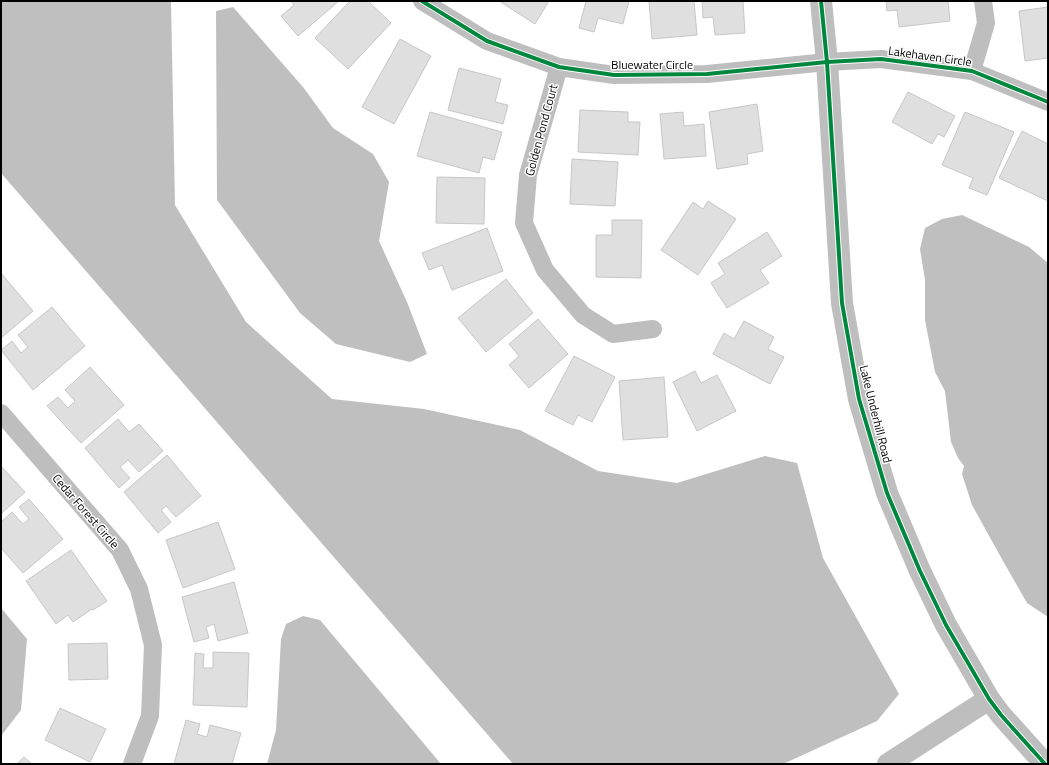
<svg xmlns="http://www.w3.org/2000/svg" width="1049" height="765" font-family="'Titillium Web',sans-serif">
	<rect width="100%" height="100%" fill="#fff"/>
	<!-- water -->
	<g fill="#bfbfbf">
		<path d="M 1,1 L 171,1 L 175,205 L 246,322 L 332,399 L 424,409 L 520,430 L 598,471 L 677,483 L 765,456 L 797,463 L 823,558 L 899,694 L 877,721 L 783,764 L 513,764 L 1,173 Z"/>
		<path d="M 233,7 L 303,87 L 333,128 L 373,154 L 389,182 L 379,241 L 407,302 L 427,354 L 410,362 L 336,344 L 300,313 L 217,200 L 216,11 Z"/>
		<path d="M 962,215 L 1029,247 L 1048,263 L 1048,617 L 1027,603 L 1003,561 L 972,505 L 962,474 L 964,466 L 958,458 L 951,442 L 945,391 L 935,372 L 925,320 L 925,280 L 920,249 L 925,228 L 942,219 Z"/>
		<path d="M 1,608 L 27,639 L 21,710 L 1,736 Z"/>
		<path d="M 303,616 L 320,620 L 441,764 L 267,764 L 276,730 L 281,639 L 286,624 Z"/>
	</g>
	<!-- building -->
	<g fill="#dfdfdf" stroke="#c7c7c7">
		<path d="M 291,1 L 339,1 L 298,36 L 281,16 L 294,5 Z"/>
		<path d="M 350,1 L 368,1 L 391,23 L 348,69 L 315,38 Z"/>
		<path d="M 499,1 L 549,1 L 535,24 Z"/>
		<path d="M 586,1 L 629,1 L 623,24 L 598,18 L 594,32 L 579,28 Z"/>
		<path d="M 649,1 L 694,1 L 697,35 L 652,39 Z"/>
		<path d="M 702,1 L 743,1 L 745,33 L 715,35 L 713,17 L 703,18 Z"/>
		<path d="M 886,1 L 948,1 L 950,21 L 899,27 L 897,10 L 887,11 Z"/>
		<path d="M 1048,7 L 1048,58 L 1025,61 L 1019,11 Z"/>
		<path d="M 400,39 L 431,56 L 394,124 L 362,107 Z"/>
		<path d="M 459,68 L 501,79 L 495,102 L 508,105 L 503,124 L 448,110 Z"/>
		<path d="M 908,92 L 955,116 L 944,137 L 938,134 L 932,144 L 892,122 Z"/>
		<path d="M 757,104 L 763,151 L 747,154 L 748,164 L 717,169 L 709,112 Z"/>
		<path d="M 580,110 L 628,112 L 628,122 L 640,122 L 638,155 L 578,152 Z"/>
		<path d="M 430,112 L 502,132 L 494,160 L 483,157 L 479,173 L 417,156 Z"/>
		<path d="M 683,112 L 684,126 L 704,124 L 706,156 L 664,159 L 660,114 Z"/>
		<path d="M 965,112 L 1014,132 L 987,195 L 969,188 L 973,178 L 942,165 Z"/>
		<path d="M 1022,131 L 1048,144 L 1048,201 L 999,178 Z"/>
		<path d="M 572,159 L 618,162 L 615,206 L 570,204 Z"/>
		<path d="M 437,177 L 485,178 L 484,224 L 436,223 Z"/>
		<path d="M 708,201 L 736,219 L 698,275 L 661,250 L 693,202 L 703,209 Z"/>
		<path d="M 612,220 L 642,220 L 641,278 L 596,277 L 596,235 L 612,235 Z"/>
		<path d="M 487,228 L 503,271 L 452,290 L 442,265 L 429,270 L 422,253 Z"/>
		<path d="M 767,232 L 782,256 L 760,270 L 769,283 L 727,308 L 711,283 L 725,274 L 718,263 Z"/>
		<path d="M 1,273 L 33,311 L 1,338 Z"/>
		<path d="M 506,279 L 533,313 L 486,352 L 458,318 Z"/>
		<path d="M 52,307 L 85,346 L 33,390 L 1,350 L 12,341 L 21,353 L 28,347 L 18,335 Z"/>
		<path d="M 538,319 L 568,354 L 529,388 L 509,365 L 519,356 L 509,344 Z"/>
		<path d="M 744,321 L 774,337 L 768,349 L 784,357 L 770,384 L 713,354 L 724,333 L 734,339 Z"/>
		<path d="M 574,356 L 615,377 L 592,422 L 578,415 L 573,425 L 545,411 Z"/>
		<path d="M 90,367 L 124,405 L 81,443 L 47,406 L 58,397 L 68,408 L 75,401 L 65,390 Z"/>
		<path d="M 695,371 L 701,383 L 717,375 L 736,411 L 697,431 L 673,382 Z"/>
		<path d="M 664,377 L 668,437 L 623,440 L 619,381 Z"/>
		<path d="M 118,419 L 129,432 L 139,424 L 163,451 L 139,472 L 128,460 L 120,467 L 130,478 L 119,488 L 85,448 Z"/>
		<path d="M 167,455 L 201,496 L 176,517 L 166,506 L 161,510 L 171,522 L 158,533 L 124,492 Z"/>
		<path d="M 1,466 L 25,492 L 1,514 Z"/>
		<path d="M 29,499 L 63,539 L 23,573 L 1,548 L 1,522 L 12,512 L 23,524 L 29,519 L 19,507 Z"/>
		<path d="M 218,522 L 235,569 L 183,588 L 166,540 Z"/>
		<path d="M 71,550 L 107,601 L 93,610 L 92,609 L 73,622 L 68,615 L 56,624 L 26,581 Z"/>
		<path d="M 234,582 L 248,633 L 218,641 L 214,624 L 206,627 L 209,638 L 194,642 L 182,597 Z"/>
		<path d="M 107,643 L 108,679 L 69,680 L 68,644 Z"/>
		<path d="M 213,652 L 249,653 L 247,707 L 193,705 L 195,653 L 204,654 L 203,668 L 213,668 Z"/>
		<path d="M 60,708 L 106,729 L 90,762 L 45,740 Z"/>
		<path d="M 186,720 L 200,724 L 197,734 L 207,737 L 210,725 L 241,733 L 232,764 L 174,764 Z"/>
		<path d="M 24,757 L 32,764 L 17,764 Z"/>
	</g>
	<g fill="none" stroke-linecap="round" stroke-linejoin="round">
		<!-- minor -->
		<g stroke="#bebebe" stroke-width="18">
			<path d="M 422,1 L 487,41 L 559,67 L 614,75 L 707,74 L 827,62 L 881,59 L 972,71 L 1048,102"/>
			<path d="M 559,67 L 528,175 L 524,223 L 545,270 L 583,315 L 613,334 L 653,329"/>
			<path d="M 972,71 L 986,23 L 983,1"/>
			<path d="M 1,413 L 120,550 L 139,589 L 153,645 L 150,716 L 132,764"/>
		</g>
		<!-- tertiary -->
		<g stroke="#bebebe" stroke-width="22">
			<path d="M 821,1 L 827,62 L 842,303 L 859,399 L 887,493 L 920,571 L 946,625 L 989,699 L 1001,715 L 1045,764"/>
			<path d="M 888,764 L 989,699"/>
		</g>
		<!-- cycleway casing -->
		<g stroke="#fff" stroke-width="6">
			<g id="cycleway">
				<path d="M 422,1 L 487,41 L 559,67 L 614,75 L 707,74 L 827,62 L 881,59 L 972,71 L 1048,102"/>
				<path d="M 821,1 L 827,62 L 842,303 L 859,399 L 887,493 L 920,571 L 946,625 L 989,699 L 1001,715 L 1045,764"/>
			</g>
		</g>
		<!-- cycleway -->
		<use href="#cycleway" stroke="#00873e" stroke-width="4"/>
	</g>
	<g text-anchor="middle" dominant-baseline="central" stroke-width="3" stroke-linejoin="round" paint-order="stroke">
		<!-- street labels -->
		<g font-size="12" fill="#000" stroke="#fff">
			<text transform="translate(930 56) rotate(8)">Lakehaven Circle</text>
			<text x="652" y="64">Bluewater Circle</text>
			<text transform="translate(541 130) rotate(-75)">Golden Pond Court</text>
			<text transform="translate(876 414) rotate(76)">Lake Underhill Road</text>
			<text transform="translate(86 511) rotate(49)">Cedar Forest Circle</text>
		</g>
	</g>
	<!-- border -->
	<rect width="1049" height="765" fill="none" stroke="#000000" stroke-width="4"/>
</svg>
